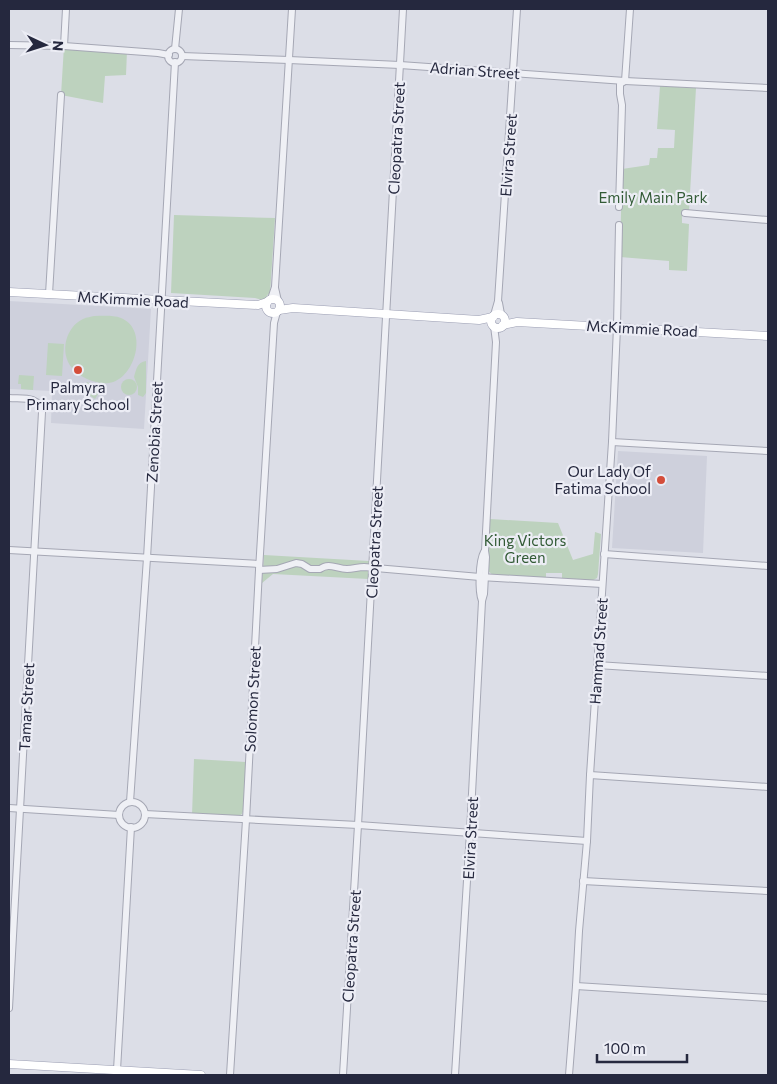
<svg xmlns="http://www.w3.org/2000/svg" width="777" height="1084" font-family="Commissioner,sans-serif">
	<rect width="100%" height="100%" fill="#dcdee7"/>
	<!-- built -->
	<g fill="#ced0dc">
		<path d="M 9,301 L 151,309 L 144,429 L 51,423 L 52,391 L 9,389 Z"/>
		<path d="M 618,451 L 707,456 L 703,553 L 612,548 Z"/>
	</g>
	<!-- green -->
	<g fill="#bdd2be">
		<path d="M 64,46 L 127,51 L 126,75 L 105,76 L 103,103 L 61,95 Z"/>
		<path d="M 660,86 L 696,88 L 689,211 L 682,210 L 682,223 L 689,224 L 687,271 L 669,270 L 669,261 L 620,257 L 622,169 L 649,165 L 650,158 L 657,158 L 658,148 L 674,148 L 675,130 L 657,129 Z"/>
		<path d="M 174,215 L 275,218 L 270,294 L 268,294 L 266,299 L 262,300 L 255,298 L 171,293 Z"/>
		<path d="M 94,316 C 103,316 113,315 121,318 C 150,330 134,380 109,383 C 102,384 94,382 87,379 C 81,376 76,373 72,368 C 59,352 66,327 83,319 C 87,317 91,317 94,316 Z"/>
		<path d="M 48,343 L 64,344 L 62,376 L 46,375 Z"/>
		<path d="M 146,361 L 146,393 L 143,397 L 138,395 L 138,387 L 134,377 C 136,370 137,362 146,361 Z"/>
		<path d="M 19,375 L 34,376 L 33,390 L 21,389 L 21,384 L 18,384 Z"/>
		<circle cx="129" cy="387" r="8"/>
		<path d="M 87,382 L 101,389 L 95,399 L 82,390 Z"/>
		<path d="M 490,519 L 558,523 L 573,560 L 593,554 L 595,532 L 601,534 L 598,574 L 597,578 L 591,581 L 562,579 L 562,573 L 546,573 L 546,578 L 493,575 L 488,571 L 487,568 Z"/>
		<path d="M 264,555 L 369,561 L 368,579 L 273,574 L 262,583 Z"/>
		<path d="M 194,759 L 246,762 L 244,809 L 242,814 L 237,817 L 192,815 Z"/>
	</g>
	<g fill="none" stroke-linecap="round" stroke-linejoin="round">
		<!-- minor casing -->
		<g stroke="#a5a7b4" stroke-width="8">
			<g id="minor">
				<path d="M 9,45 L 64,46 L 158,53 L 169,55"/>
				<path d="M 64,46 L 66,9"/>
				<path d="M 175,49 L 179,9"/>
				<circle cx="175" cy="56" r="7"/>
				<path d="M 182,56 L 289,60 L 400,65 L 625,81 L 768,88"/>
				<path d="M 619,207 L 622,105 L 620,94 L 620,84 L 625,81 L 630,9"/>
				<path d="M 685,213 L 768,220"/>
				<path d="M 275,288 L 278,301"/>
				<path d="M 49,294 L 61,95"/>
				<path d="M 271,299 L 275,287 L 292,9"/>
				<path d="M 499,303 L 501,314"/>
				<path d="M 494,315 L 498,301 L 517,9"/>
				<path d="M 9,398 C 23,399 38,395 42,412 L 9,1008"/>
				<path d="M 612,442 L 768,451"/>
				<path d="M 9,550 L 259,564"/>
				<path d="M 604,554 L 768,566"/>
				<path d="M 259,570 L 277,569 L 296,563 L 302,564 L 310,569 L 320,569 C 329,562 337,569 347,569 C 353,569 358,567 364,567 L 480,577 L 602,584"/>
				<path d="M 482,601 C 478,591 479,561 484,552"/>
				<path d="M 597,665 L 768,676"/>
				<path d="M 590,775 L 768,787"/>
				<path d="M 130,802 L 147,558 L 175,62"/>
				<circle cx="132" cy="815" r="13"/>
				<path d="M 9,808 L 119,815"/>
				<path d="M 145,814 L 358,825 L 587,841"/>
				<path d="M 583,881 L 768,891"/>
				<path d="M 576,986 L 768,998"/>
				<path d="M 118,1075 L 117,1070 L 131,827"/>
				<path d="M 230,1075 L 246,820 L 259,570 L 274,323 L 277,312"/>
				<path d="M 343,1075 L 358,825 L 403,9"/>
				<path d="M 455,1075 L 470,832 L 482,601 L 484,594 L 486,557 L 485,551 L 496,342 L 494,326"/>
				<path d="M 569,1075 L 576,986 L 579,931 L 587,841 L 590,775 L 612,442 L 617,327 L 619,225"/>
			</g>
		</g>
		<!-- major casing -->
		<g stroke="#9b9eb3" stroke-width="9">
			<g id="major">
				<path d="M 9,292 L 258,305 L 267,302"/>
				<circle cx="273" cy="306" r="7"/>
				<path d="M 279,310 L 293,308 L 479,320 L 493,317"/>
				<circle cx="498" cy="321" r="7"/>
				<path d="M 503,325 L 517,322 L 768,336"/>
				<path d="M 9,1064 L 201,1075"/>
			</g>
		</g>
		<!-- minor -->
		<use href="#minor" stroke="#eff0f5" stroke-width="6"/>
		<!-- major -->
		<use href="#major" stroke="#fff" stroke-width="8"/>
	</g>
	<!-- markers -->
	<g fill="#d44d3a" stroke="#ecedf5" stroke-width="2">
		<circle cx="78" cy="370" r="5"/>
		<circle cx="661" cy="480" r="5"/>
	</g>
	<g text-anchor="middle" dominant-baseline="central" stroke-width="4.5" stroke-linejoin="round" paint-order="stroke">
		<!-- street labels -->
		<g font-size="15" fill="#25283e" stroke="#ecedf5">
			<text transform="translate(475 70) rotate(4)">Adrian Street</text>
			<text transform="translate(396 138) rotate(-87)">Cleopatra Street</text>
			<text transform="translate(508 155) rotate(-86)">Elvira Street</text>
			<text transform="translate(133 299) rotate(3)">McKimmie Road</text>
			<text transform="translate(642 328) rotate(3)">McKimmie Road</text>
			<text transform="translate(154 432) rotate(-87)">Zenobia Street</text>
			<text transform="translate(374 542) rotate(-87)">Cleopatra Street</text>
			<text transform="translate(598 651) rotate(-86)">Hammad Street</text>
			<text transform="translate(252 699) rotate(-87)">Solomon Street</text>
			<text transform="translate(26 707) rotate(-87)">Tamar Street</text>
			<text transform="translate(470 838) rotate(-87)">Elvira Street</text>
			<text transform="translate(351 946) rotate(-86)">Cleopatra Street</text>
		</g>
		<!-- park labels -->
		<g font-size="15" fill="#325b36" stroke="#ecedf5">
			<text x="653" y="197">Emily Main Park</text>
			<text x="525" y="540">King Victors<tspan x="525" dy="17">Green</tspan></text>
		</g>
		<!-- poi labels -->
		<g font-size="15" fill="#25283e" stroke="#ecedf5">
			<text x="78" y="387">Palmyra<tspan x="78" dy="17">Primary School</tspan></text>
			<text x="651" y="471" text-anchor="end">Our Lady Of<tspan x="651" dy="17">Fatima School</tspan></text>
		</g>
	</g>
	<!-- border -->
	<rect width="777" height="1084" fill="none" stroke="#25283e" stroke-width="20"/>
	<!-- north arrow -->
	<g transform="translate(45 45) rotate(94)" stroke="#ecedf5" stroke-width="4" paint-order="stroke">
	<path d="M0-4L9 19L0 12L-9 19Z" fill="#25283e"/>
	<text y="-8" font-size="14" font-weight="bold" text-anchor="middle" fill="#25283e">N</text>
	</g>
	<!-- scale -->
	<path d="M597 1054v8h90v-8" fill="none" stroke="#25283e" stroke-width="2.5"/>
	<text x="604" y="1054" font-size="15" fill="#25283e" stroke="#ecedf5" stroke-width="4" paint-order="stroke">100 m</text>
</svg>
